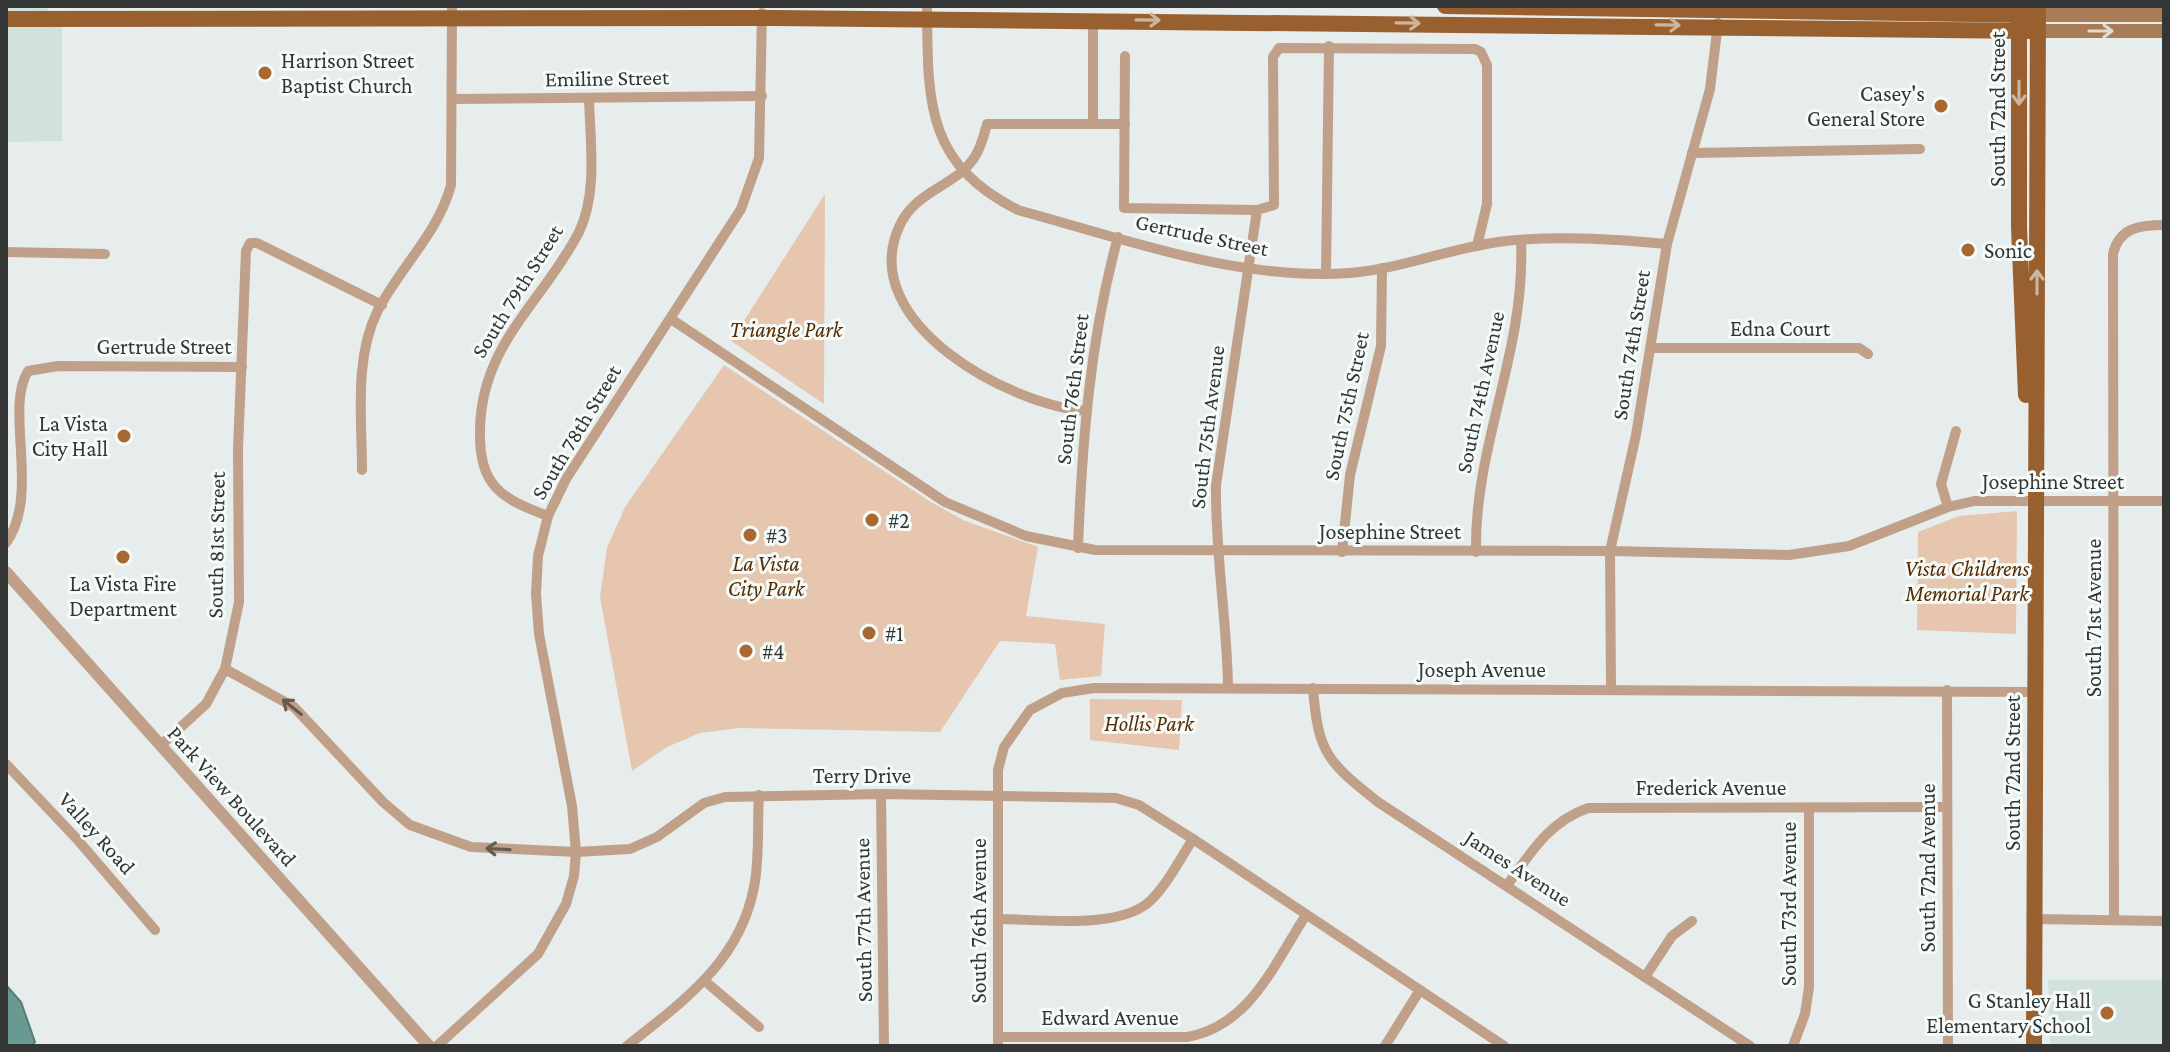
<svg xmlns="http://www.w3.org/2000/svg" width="2170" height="1052" font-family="'Crimson Pro',serif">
	<rect width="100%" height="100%" fill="#e7edec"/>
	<!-- built -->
	<g fill="#d2e1de">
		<path d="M 6,6 L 44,6 L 62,24 L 62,141 L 6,142 Z"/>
		<path d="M 2048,980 L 2164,980 L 2164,1046 L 2050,1046 Z"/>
	</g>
	<!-- green -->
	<g fill="#e6c6ae">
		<path d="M 825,194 L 824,404 L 731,341 Z"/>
		<path d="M 724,365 L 931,502 L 963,520 L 1038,547 L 1026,616 L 1105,624 L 1101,676 L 1060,680 L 1055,644 L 1000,641 L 940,732 L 739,728 L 700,733 L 667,747 L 632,771 L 600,597 L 607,548 L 625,507 Z"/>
		<path d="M 2017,511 L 2016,634 L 1917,630 L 1918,532 L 1959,516 Z"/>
		<path d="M 1090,699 L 1182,700 L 1179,750 L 1090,740 Z"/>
	</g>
	<!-- water -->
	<path fill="#699a91" stroke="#597c75" stroke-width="2" d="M 6,985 L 21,1002 L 35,1042 L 31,1046 L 6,1046 Z"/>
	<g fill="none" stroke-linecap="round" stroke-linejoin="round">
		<!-- minor -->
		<g stroke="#c0a088" stroke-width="10">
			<path d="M 927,6 C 928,99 924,163 1018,210 C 1124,239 1238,281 1350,273 C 1400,269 1448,249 1498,242 C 1552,235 1613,239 1667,244"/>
			<path d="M 1125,56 L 1124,208 L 1257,210"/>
			<path d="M 453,99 L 762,96"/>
			<path d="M 1093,124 L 1093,20"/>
			<path d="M 1692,153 L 1920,149"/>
			<path d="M 6,252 L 105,254"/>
			<path d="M 1326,273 L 1329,46"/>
			<path d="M 671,319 L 945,502 L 1026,536 L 1095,550 L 1610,551 L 1789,555 L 1849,546 L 1948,507 L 1974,501 L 2164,501"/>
			<path d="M 1651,348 L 1859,348 L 1868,354"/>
			<path d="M 1087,411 C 1011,406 856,323 899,227 C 915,190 955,187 974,158 C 981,148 984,135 987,124 L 1125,124"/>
			<path d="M 362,470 C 362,419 354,360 377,312 C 399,268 438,234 451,185 L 452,6"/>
			<path d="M 1948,507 L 1941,484 L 1956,431"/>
			<path d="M 548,516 C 500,498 479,486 480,430 C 481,344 543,302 579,232 C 598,193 590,140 589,98"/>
			<path d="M 6,543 C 41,494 4,410 28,371 L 58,366 L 242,367"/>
			<path d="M 1078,548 C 1082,443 1090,338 1118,237"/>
			<path d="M 1342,552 L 1350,475 L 1381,346 L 1382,268"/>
			<path d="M 1476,552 C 1474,445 1526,351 1521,241"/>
			<path d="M 225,669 L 294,707 L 383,802 L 410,825 L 471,847 L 576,852 L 630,849 L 657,837 L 704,803 L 725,797 L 881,794 L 1116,798 L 1139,805 L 1193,839 L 1504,1046"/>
			<path d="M 1228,687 C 1227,620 1215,553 1216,485 L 1257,210 L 1274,205 L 1273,57 L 1279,48 L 1475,49 L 1481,52 L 1487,65 L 1487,204 L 1477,246"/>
			<path d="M 1313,688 C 1318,754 1328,762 1378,802 L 1750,1046"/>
			<path d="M 1611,690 L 1610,551 L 1636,435 L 1667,244 L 1710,89 L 1718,23"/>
			<path d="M 1947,690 L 1948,1046"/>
			<path d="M 160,746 L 206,704 L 225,669 L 239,602 L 238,449 L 246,251 L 250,243 L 257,243 L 382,305"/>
			<path d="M 6,764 L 76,838 L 155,930"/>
			<path d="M 881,794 L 884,1046"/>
			<path d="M 1508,884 C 1532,851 1549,822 1588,808 L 1946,807"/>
			<path d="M 998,919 C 1038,919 1120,930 1150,901 C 1167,885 1180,859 1193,839"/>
			<path d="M 2034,919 L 2164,921"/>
			<path d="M 2114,920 L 2113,254 C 2119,227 2141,225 2164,225"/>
			<path d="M 1645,977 L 1672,936 L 1692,921"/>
			<path d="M 706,982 L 759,1027"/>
			<path d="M 998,1037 L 1187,1037 C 1250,1026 1274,964 1306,915"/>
			<path d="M 437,1046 L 538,954 L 566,904 L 574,876 L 576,852 L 572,806 L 539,634 L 536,594 L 538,556 L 548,516 L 566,479 L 741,209 L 759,158 L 762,13"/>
			<path d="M 627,1046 C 682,1002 740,962 754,887 C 760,858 757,825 759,795"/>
			<path d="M 998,1046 L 998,770 L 1004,747 L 1030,710 L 1062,693 L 1094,688 L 2033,692"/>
			<path d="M 1385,1046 L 1420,990"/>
			<path d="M 1793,1046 L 1805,1014 L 1809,987 L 1809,808"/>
		</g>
		<!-- tertiary -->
		<path stroke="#c0a088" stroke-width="12" d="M 6,572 L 429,1046"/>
		<!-- secondary -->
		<g stroke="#a97b56" stroke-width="14">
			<path d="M 2038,15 L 2164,15"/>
			<path d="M 2038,31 L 2164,31"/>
		</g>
		<!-- primary -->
		<g stroke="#985f2f" stroke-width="16">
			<path d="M 1445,6 L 2038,15"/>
			<path d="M 6,19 L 773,18 L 2038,31"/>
			<path d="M 2019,23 L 2019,227 L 2026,395"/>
			<path d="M 2034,1046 L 2038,6"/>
		</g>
	</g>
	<!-- one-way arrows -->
	<defs><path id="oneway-shaft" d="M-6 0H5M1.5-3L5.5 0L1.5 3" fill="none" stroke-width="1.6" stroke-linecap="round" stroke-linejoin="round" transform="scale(2)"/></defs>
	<g stroke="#cbb59e">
		<use href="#oneway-shaft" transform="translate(1148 20) rotate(1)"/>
		<use href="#oneway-shaft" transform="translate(1408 23) rotate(1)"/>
		<use href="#oneway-shaft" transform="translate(1668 25) rotate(1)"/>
		<use href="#oneway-shaft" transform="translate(2019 93) rotate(90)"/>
		<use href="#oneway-shaft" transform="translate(2037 282) rotate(-90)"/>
	</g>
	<use stroke="#e1dbd0" href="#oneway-shaft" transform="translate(2101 31)"/>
	<g stroke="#645b52">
		<use href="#oneway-shaft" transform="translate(292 707) rotate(-141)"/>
		<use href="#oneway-shaft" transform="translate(498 849) rotate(-177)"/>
	</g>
	<!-- markers -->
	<g fill="#a86831" stroke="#f4fbf9" stroke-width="3">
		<circle cx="265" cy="73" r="8"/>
		<circle cx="1941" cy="106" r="8"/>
		<circle cx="1968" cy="250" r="8"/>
		<circle cx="124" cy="436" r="8"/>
		<circle cx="872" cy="520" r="8"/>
		<circle cx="750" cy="535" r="8"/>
		<circle cx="123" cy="557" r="8"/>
		<circle cx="869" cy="633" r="8"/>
		<circle cx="746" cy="651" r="8"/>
		<circle cx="2107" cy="1013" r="8"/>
	</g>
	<g text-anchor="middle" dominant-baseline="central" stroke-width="6" stroke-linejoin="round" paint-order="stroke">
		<!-- poi labels -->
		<g font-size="22" fill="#333635" stroke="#f4fbf9" text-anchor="start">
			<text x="281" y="60">Harrison Street<tspan x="281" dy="25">Baptist Church</tspan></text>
			<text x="1925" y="93" text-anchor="end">Casey's<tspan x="1925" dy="25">General Store</tspan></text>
			<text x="1984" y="250">Sonic</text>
			<text x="108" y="423" text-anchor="end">La Vista<tspan x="108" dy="25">City Hall</tspan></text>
			<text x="888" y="520">#2</text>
			<text x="766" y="535">#3</text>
			<text x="123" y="583" text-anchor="middle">La Vista Fire<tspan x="123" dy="25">Department</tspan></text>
			<text x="885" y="633">#1</text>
			<text x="762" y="651">#4</text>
			<text x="2091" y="1000" text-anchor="end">G Stanley Hall<tspan x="2091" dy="25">Elementary School</tspan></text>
		</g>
		<!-- street labels -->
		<g font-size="22" fill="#333635" stroke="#f4fbf9">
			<text transform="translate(607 78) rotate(-1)">Emiline Street</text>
			<text transform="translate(1997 109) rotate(-90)">South 72nd Street</text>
			<text transform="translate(1202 235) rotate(12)">Gertrude Street</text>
			<text transform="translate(517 291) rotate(-58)">South 79th Street</text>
			<text x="1780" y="328">Edna Court</text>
			<text transform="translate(1631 345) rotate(-81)">South 74th Street</text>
			<text x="164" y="346">Gertrude Street</text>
			<text transform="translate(1072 389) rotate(-83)">South 76th Street</text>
			<text transform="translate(1480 392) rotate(-78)">South 74th Avenue</text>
			<text transform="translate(1346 406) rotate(-78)">South 75th Street</text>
			<text transform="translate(1207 427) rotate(-83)">South 75th Avenue</text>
			<text transform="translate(576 432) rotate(-59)">South 78th Street</text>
			<text x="2053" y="481">Josephine Street</text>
			<text x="1390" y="531">Josephine Street</text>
			<text transform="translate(216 545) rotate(-89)">South 81st Street</text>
			<text transform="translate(2093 618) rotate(-90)">South 71st Avenue</text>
			<text x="1482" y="669">Joseph Avenue</text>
			<text transform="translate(2012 773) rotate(-90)">South 72nd Street</text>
			<text x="862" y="775">Terry Drive</text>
			<text x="1711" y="787">Frederick Avenue</text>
			<text transform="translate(232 796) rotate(48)">Park View Boulevard</text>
			<text transform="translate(97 833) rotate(48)">Valley Road</text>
			<text transform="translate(1518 868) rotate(33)">James Avenue</text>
			<text transform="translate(1927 868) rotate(-90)">South 72nd Avenue</text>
			<text transform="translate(1788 904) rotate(-90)">South 73rd Avenue</text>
			<text transform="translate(863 920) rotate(-91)">South 77th Avenue</text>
			<text transform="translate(978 921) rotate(-90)">South 76th Avenue</text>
			<text x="1110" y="1017">Edward Avenue</text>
		</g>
		<!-- park labels -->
		<g font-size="22" font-style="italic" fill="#582b00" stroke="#f4fbf9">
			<text x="786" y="329">Triangle Park</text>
			<text x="766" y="563">La Vista<tspan x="766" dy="25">City Park</tspan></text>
			<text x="1967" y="568">Vista Childrens<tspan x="1967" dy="25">Memorial Park</tspan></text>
			<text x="1149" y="723">Hollis Park</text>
		</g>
	</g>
	<!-- border -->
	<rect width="2170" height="1052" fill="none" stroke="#333635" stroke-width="16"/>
</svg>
